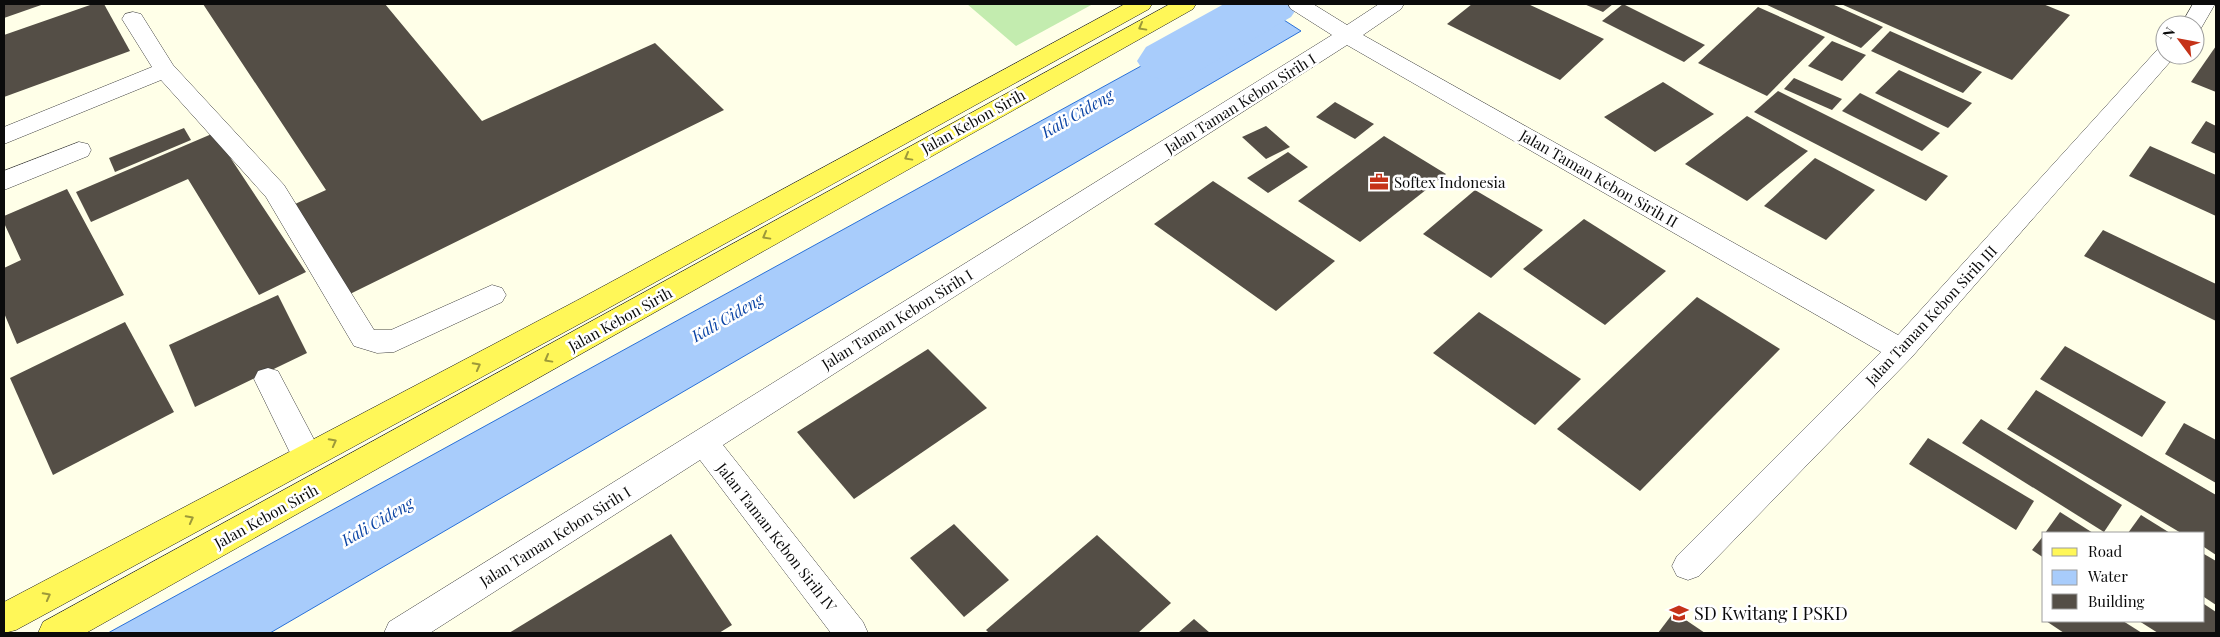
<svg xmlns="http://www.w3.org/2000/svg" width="2220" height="637" font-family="'Playfair Display',serif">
	<rect width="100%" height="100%" fill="#ffffe8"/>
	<!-- green -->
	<path fill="#c3ecaf" d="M 967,4 L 1093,4 L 1016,46 Z"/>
	<!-- water -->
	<path fill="#a8ccfb" stroke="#2970d8" d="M 1254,4 L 1259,4 L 1301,31 L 270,633 L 108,633 Z"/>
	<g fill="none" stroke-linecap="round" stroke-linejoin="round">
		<!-- river -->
		<path fill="#a8ccfb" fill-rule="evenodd" d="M 1224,4 L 1300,4 L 1291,17 L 1192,75 L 1169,81 L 1146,75 L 1137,61 L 1146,47 Z"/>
	</g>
	<!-- building -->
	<g fill="#544e46">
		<path d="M 4,4 L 44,4 L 4,18 Z"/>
		<path d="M 93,4 L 104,4 L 130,51 L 4,97 L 4,35 Z"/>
		<path d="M 203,4 L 385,4 L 482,121 L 655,43 L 724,110 L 350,294 L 295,204 L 326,190 Z"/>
		<path d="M 1472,4 L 1528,4 L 1604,39 L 1560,80 L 1447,24 Z"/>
		<path d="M 1584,4 L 1613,4 L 1603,12 Z"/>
		<path d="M 1623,4 L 1705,45 L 1684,62 L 1602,21 Z"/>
		<path d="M 1765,4 L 1832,4 L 1883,27 L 1861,48 Z"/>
		<path d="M 1841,4 L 2043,4 L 2070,15 L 2012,80 Z"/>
		<path d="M 1758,7 L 1825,37 L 1767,96 L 1698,63 Z"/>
		<path d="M 1890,31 L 1982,72 L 1963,93 L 1871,51 Z"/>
		<path d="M 1832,41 L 1866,55 L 1842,81 L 1808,66 Z"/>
		<path d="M 2216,46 L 2216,92 L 2191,82 Z"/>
		<path d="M 1899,70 L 1972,103 L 1948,128 L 1875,93 Z"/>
		<path d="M 1794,78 L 1842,99 L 1832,110 L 1784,89 Z"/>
		<path d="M 1663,82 L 1714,114 L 1655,152 L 1604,117 Z"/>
		<path d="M 1778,91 L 1948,176 L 1926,201 L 1754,112 Z"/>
		<path d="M 1860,93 L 1940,133 L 1922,151 L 1842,111 Z"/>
		<path d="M 1335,102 L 1374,124 L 1355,139 L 1316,117 Z"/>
		<path d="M 1747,116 L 1808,151 L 1747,201 L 1685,164 Z"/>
		<path d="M 2206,121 L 2216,126 L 2216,154 L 2191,143 Z"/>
		<path d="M 1266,126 L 1290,147 L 1266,159 L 1242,137 Z"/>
		<path d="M 184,128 L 191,140 L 115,172 L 109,158 Z"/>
		<path d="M 214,133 L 306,272 L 259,295 L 188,179 L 91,222 L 76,192 Z"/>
		<path d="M 1384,136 L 1446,174 L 1360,242 L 1298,201 Z"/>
		<path d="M 2150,146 L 2216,175 L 2216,216 L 2129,176 Z"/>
		<path d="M 1288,152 L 1308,167 L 1268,193 L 1247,178 Z"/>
		<path d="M 1815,158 L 1875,190 L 1826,240 L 1764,206 Z"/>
		<path d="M 1213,181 L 1335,261 L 1276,311 L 1154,224 Z"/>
		<path d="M 67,189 L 124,295 L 17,344 L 4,313 L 4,268 L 21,260 L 4,223 L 4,216 Z"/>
		<path d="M 1475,190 L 1543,230 L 1491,278 L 1423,234 Z"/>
		<path d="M 1584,219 L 1666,271 L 1605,325 L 1523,269 Z"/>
		<path d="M 2103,230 L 2216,284 L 2216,321 L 2084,256 Z"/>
		<path d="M 278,295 L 307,353 L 195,407 L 169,345 Z"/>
		<path d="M 1697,297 L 1780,349 L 1640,491 L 1557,429 Z"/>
		<path d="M 1479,312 L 1581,379 L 1535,425 L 1433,353 Z"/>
		<path d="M 125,322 L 174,412 L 53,475 L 10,378 Z"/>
		<path d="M 2065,346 L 2166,402 L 2142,437 L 2040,379 Z"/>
		<path d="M 928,349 L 987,408 L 854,499 L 797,432 Z"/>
		<path d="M 2036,390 L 2216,495 L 2216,555 L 2204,547 L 2204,533 L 2181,533 L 2007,429 Z"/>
		<path d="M 1981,419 L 2122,505 L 2104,532 L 1962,443 Z"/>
		<path d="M 2184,423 L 2216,440 L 2216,483 L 2165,454 Z"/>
		<path d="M 1928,438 L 2034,501 L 2016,530 L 1909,464 Z"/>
		<path d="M 2060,512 L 2093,533 L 2045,533 Z"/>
		<path d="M 2141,515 L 2170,533 L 2128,533 Z"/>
		<path d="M 954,524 L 1009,580 L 964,617 L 910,558 Z"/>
		<path d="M 671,534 L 732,625 L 719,633 L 509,633 Z"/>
		<path d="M 1097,535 L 1171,603 L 1138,633 L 989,633 L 986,630 Z"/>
		<path d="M 2044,535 L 2044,558 L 2032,550 Z"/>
		<path d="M 2204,554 L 2216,561 L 2216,605 L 2204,597 Z"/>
		<path d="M 2204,604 L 2216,612 L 2216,633 L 2158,633 L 2139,621 L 2204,621 Z"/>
		<path d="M 1674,612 L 1705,633 L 1658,633 Z"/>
		<path d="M 1194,619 L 1210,633 L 1178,633 Z"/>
		<path d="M 2046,621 L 2123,621 L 2142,633 L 2064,633 Z"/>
	</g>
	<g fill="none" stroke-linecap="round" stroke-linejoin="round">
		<!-- minor casing -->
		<g stroke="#3e3e3e" stroke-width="1">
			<g id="minor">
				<path d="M 1288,4 L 1313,4 L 1347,25 L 1379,4 L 1404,4 L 1401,9 L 1363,35 L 1898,335 L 2157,50 L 2165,48 L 2165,55 L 2176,55 L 1911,358 L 1699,576 L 1688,580 L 1677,576 L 1672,566 L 1677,556 L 1881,352 L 1347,45 L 723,445 L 863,622 L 868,633 L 831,633 L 700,460 L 430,633 L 384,633 L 389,622 L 1332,35 L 1291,9 Z"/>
				<path d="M 2193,4 L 2215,4 L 2200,30 L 2195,31 L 2195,25 L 2181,25 Z"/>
				<path d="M 133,12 L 141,14 L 173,65 L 284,185 L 374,330 L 391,330 L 492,285 L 502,288 L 506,295 L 502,302 L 394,352 L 377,353 L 354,346 L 266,197 L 161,80 L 4,144 L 4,127 L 152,67 L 122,19 L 125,14 Z"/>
				<path d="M 79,142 L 88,144 L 91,150 L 88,156 L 4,190 L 4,171 Z"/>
				<path d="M 268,368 L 278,371 L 318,447 L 322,456 L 318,465 L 307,469 L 296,465 L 254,379 L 258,371 Z"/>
			</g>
		</g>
		<!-- major casing -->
		<g stroke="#1c1c1c" stroke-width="1">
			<g id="major">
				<path d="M 1125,4 L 1152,4 L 1149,9 L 596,315 L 16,630 L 4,633 L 4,602 L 576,301 Z"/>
				<path d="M 1170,4 L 1196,4 L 1193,9 L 86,633 L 38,633 L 43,622 Z"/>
			</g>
		</g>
		<!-- minor -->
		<use href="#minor" fill="#fff" fill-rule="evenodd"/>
		<!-- major -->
		<use href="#major" fill="#fff758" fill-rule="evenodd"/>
	</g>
	<!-- one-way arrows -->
	<defs><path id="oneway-chevron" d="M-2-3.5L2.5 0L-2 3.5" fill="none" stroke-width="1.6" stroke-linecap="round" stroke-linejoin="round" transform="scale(1.25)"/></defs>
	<g stroke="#9d9939">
		<use href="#oneway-chevron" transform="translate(1142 27) rotate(151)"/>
		<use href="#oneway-chevron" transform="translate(908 157) rotate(151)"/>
		<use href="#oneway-chevron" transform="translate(766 236) rotate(151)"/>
		<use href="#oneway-chevron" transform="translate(548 359) rotate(151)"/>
		<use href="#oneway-chevron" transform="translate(477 366) rotate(-28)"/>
		<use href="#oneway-chevron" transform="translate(333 442) rotate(-28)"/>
		<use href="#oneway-chevron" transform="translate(190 519) rotate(-28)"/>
		<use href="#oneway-chevron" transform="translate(47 596) rotate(-28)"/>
	</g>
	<!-- icons -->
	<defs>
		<g id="office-bare" transform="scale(1.5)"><path d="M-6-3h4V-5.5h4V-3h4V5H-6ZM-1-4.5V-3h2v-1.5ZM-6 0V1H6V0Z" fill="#c53218" stroke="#fff" stroke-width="2.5" paint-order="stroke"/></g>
		<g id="school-bare" transform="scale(1.5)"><path d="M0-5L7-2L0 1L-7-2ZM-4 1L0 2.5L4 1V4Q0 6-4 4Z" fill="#c53218" stroke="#fff" stroke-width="2.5" paint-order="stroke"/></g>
	</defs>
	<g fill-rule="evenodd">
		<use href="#office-bare" x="1379" y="182"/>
		<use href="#school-bare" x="1679" y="613"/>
	</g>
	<g text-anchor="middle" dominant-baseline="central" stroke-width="5" stroke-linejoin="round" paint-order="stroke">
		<!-- street labels -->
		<g font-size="15" fill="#0b0b0b" stroke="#fff">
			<text transform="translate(1240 103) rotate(-32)">Jalan Taman Kebon Sirih I</text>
			<text transform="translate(973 121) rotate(-29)">Jalan Kebon Sirih</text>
			<text transform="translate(1599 178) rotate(30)">Jalan Taman Kebon Sirih II</text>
			<text transform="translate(1931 315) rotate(-47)">Jalan Taman Kebon Sirih III</text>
			<text transform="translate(620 319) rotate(-29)">Jalan Kebon Sirih</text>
			<text transform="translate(897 319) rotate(-32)">Jalan Taman Kebon Sirih I</text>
			<text transform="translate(266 516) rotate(-29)">Jalan Kebon Sirih</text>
			<text transform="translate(555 536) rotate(-32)">Jalan Taman Kebon Sirih I</text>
			<text transform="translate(777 537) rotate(52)">Jalan Taman Kebon Sirih IV</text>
		</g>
		<!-- poi labels -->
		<g font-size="15" fill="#0b0b0b" stroke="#fff" text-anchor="start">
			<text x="1394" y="182">Softex Indonesia</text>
		</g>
		<!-- water labels -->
		<g font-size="16" font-style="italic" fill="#0b44a5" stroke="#fff">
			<text transform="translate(1077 113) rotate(-30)">Kali Cideng</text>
			<text transform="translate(727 317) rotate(-30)">Kali Cideng</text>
			<text transform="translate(377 521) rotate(-30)">Kali Cideng</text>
		</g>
		<!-- near-poi labels -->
		<g font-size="18" fill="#0b0b0b" stroke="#fff" text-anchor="start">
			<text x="1694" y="613">SD Kwitang I PSKD</text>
		</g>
	</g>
	<!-- border -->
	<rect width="2220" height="637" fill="none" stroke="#0b0b0b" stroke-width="10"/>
	<!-- legend -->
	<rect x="2042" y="532" width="162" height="90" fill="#ffffff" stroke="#9d9d9d"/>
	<rect x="2052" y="548" width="25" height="8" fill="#fff758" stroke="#9d9d9d"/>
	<text x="2088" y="557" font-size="15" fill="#0b0b0b">Road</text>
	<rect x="2052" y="570" width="25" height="15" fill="#a8ccfb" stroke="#9d9d9d"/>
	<text x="2088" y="582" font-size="15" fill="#0b0b0b">Water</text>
	<rect x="2052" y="594" width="25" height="15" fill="#544e46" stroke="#9d9d9d"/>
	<text x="2088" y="607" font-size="15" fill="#0b0b0b">Building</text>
	<!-- north arrow -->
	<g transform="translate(2180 40) rotate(302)"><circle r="24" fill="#ffffff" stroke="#9d9d9d"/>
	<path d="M0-4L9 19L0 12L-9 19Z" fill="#c53218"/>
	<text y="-8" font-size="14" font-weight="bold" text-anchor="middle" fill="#0b0b0b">N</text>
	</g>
</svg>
